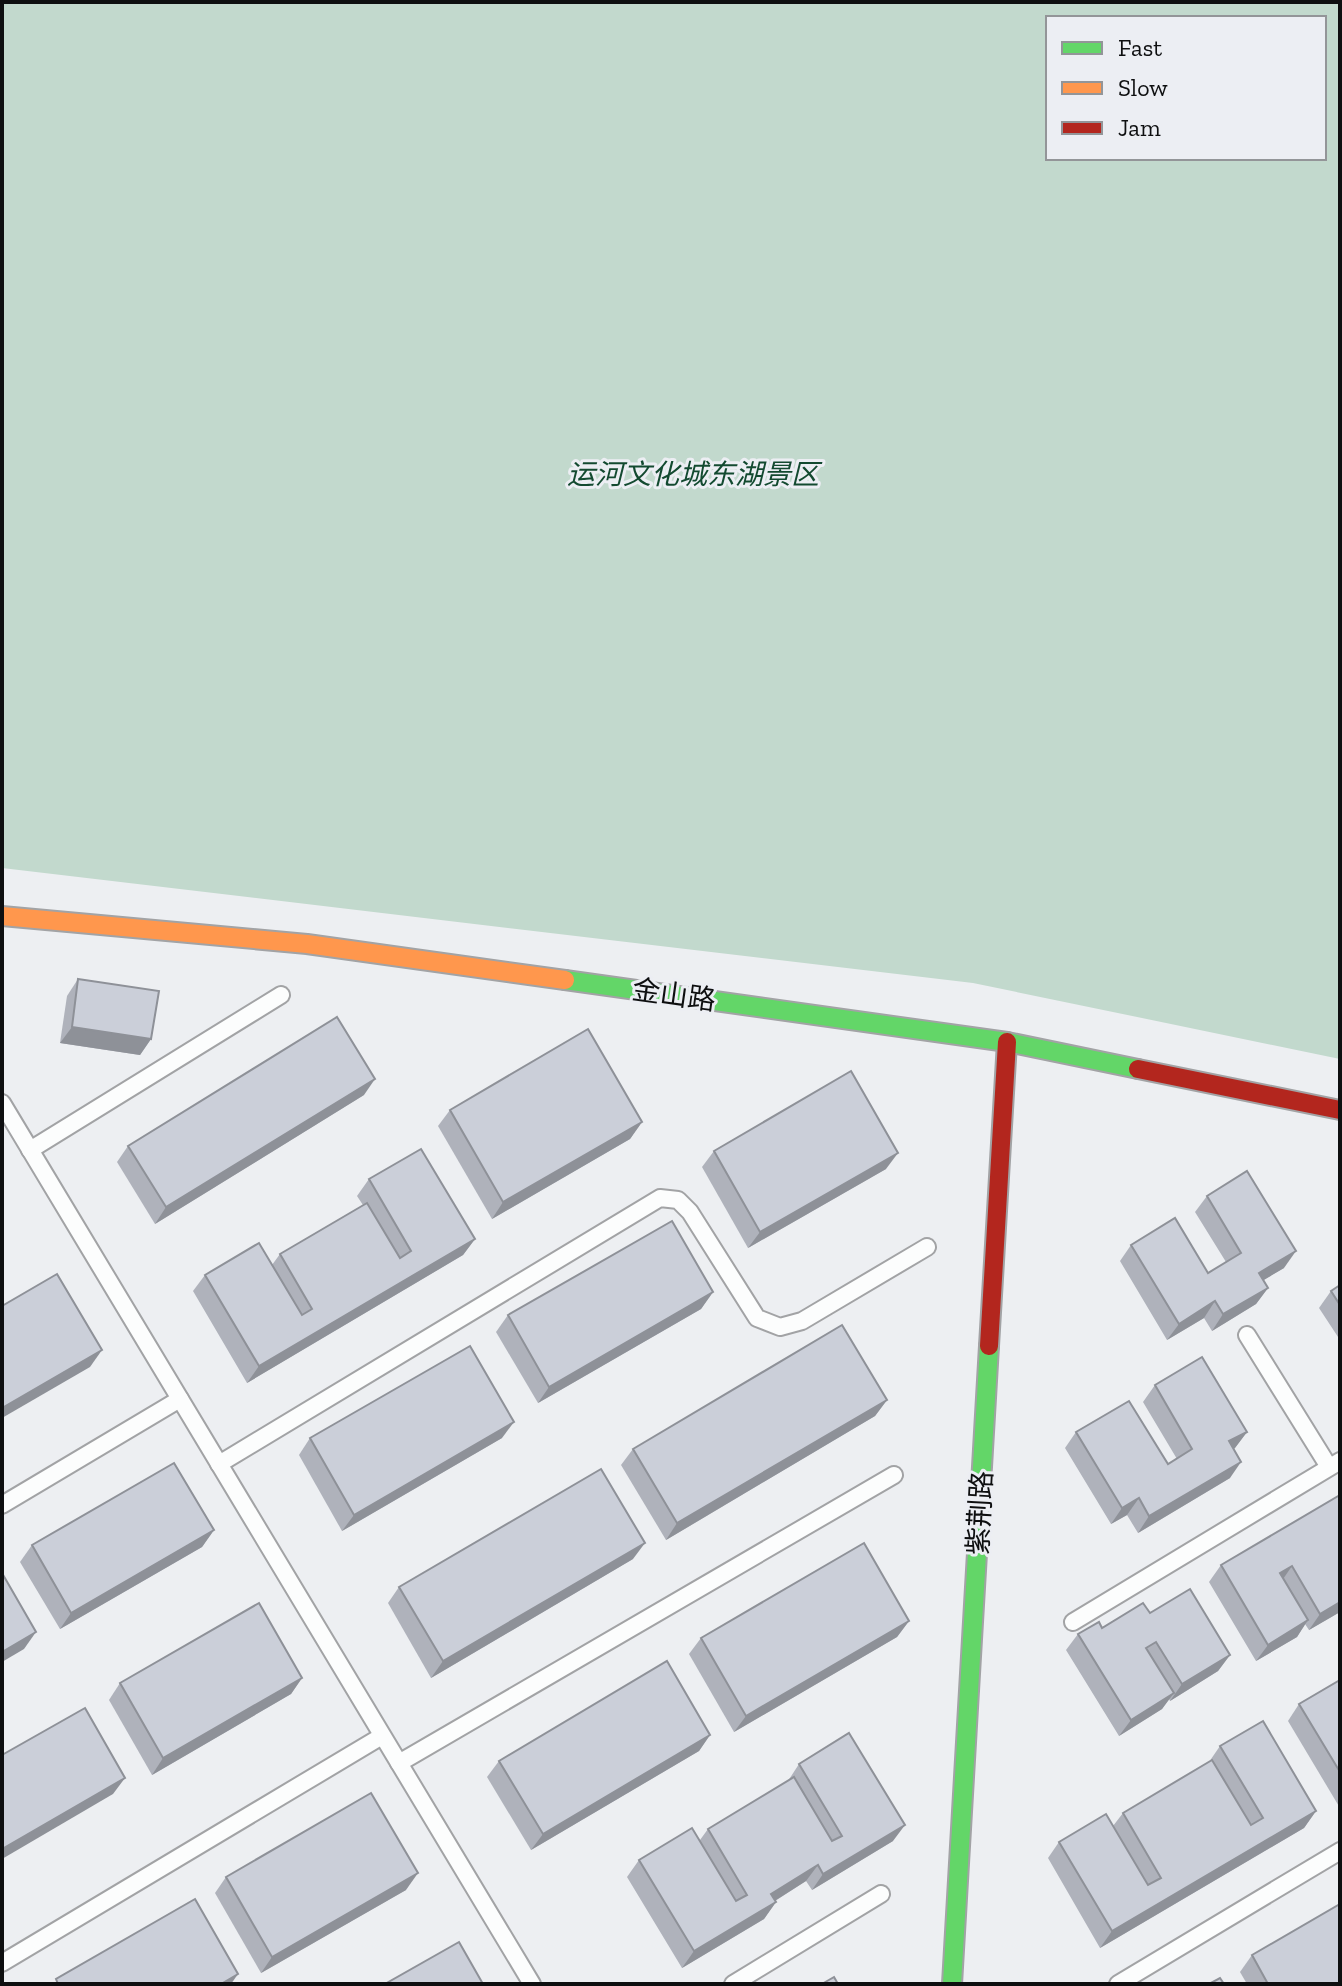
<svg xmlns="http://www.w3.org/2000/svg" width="1342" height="1986" font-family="'Zilla Slab','Noto Sans SC',serif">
	<rect width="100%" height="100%" fill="#edeff2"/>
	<!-- green -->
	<path fill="#c2d9cd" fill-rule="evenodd" d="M 2,2 L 1340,2 L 1340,1059 L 973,983 L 2,868 ZM 1048,18 L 1324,18 L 1324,158 L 1048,158 Z"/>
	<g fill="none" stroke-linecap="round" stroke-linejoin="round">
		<!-- lane casing -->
		<g stroke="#a2a3a5" stroke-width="20">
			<g id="lane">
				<path d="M 2,1103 L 532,1984"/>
				<path d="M 30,1150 L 281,995"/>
				<path d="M 1247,1335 L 1329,1467"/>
				<path d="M 219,1464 L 660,1198 L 678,1200 L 690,1212 L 757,1318 L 780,1327 L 802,1321 L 927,1247"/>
				<path d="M 2,1505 L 180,1399"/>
				<path d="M 1073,1622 L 1340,1461"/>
				<path d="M 399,1763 L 894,1475"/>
				<path d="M 2,1963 L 382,1736"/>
				<path d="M 733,1984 L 881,1894"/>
				<path d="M 1118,1984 L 1340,1851"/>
			</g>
		</g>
		<!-- fast casing -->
		<g stroke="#a2a3a5" stroke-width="22">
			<g id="fast">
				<path d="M 565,980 L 1007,1042 L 1138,1069"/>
				<path d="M 952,1984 L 989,1346"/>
			</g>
		</g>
		<!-- slow casing -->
		<g stroke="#a2a3a5" stroke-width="22">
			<path id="slow" d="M 2,916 L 307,944 L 565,980"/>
		</g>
		<!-- jam casing -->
		<g stroke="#a2a3a5" stroke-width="22">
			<g id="jam">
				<path d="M 1138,1069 L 1340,1110"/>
				<path d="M 989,1346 L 1007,1042"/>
			</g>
		</g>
		<!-- lane -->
		<use href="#lane" stroke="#fcfdfd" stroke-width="16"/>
		<!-- fast -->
		<use href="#fast" stroke="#63d668" stroke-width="18"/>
		<!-- slow -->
		<use href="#slow" stroke="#ff974d" stroke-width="18"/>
		<!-- jam -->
		<use href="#jam" stroke="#b3261e" stroke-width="18"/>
	</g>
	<!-- wall -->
	<g fill="#afb2bb">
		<path d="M 78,979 L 151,1039 L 140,1055 L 60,1043 L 67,996 Z"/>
		<path d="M 364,1095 L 155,1224 L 117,1162 L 128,1146 Z"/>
		<path d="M 450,1110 L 642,1122 L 630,1139 L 492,1219 L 438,1126 Z"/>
		<path d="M 714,1151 L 886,1169 L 748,1248 L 702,1167 Z"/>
		<path d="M 369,1179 L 475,1239 L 463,1255 L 247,1383 L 193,1291 L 205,1275 L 272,1265 L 280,1254 L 363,1205 L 357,1196 Z"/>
		<path d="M 1207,1196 L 1284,1268 L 1263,1280 L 1268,1288 L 1256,1304 L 1212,1331 L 1204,1318 L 1167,1340 L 1120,1261 L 1131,1245 L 1208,1273 L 1226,1262 L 1195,1212 Z"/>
		<path d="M 1340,1285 L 1340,1340 L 1319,1308 L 1331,1291 Z"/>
		<path d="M 713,1292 L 701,1309 L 538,1403 L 496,1332 L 508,1315 Z"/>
		<path d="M 1155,1385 L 1247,1432 L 1234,1449 L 1230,1478 L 1138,1533 L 1127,1515 L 1111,1524 L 1065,1448 L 1076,1432 L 1168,1464 L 1177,1459 L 1143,1402 Z"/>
		<path d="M 887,1400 L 875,1416 L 666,1540 L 621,1465 L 633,1449 Z"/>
		<path d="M 310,1438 L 502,1438 L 342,1531 L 299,1455 Z"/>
		<path d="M 1340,1495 L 1340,1612 L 1309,1630 L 1305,1624 L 1297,1637 L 1256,1661 L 1209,1582 L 1221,1565 Z"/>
		<path d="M 214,1530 L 202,1547 L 60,1629 L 20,1562 L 32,1545 Z"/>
		<path d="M 633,1559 L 431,1678 L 388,1603 L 399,1587 Z"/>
		<path d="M 1150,1613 L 1230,1655 L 1218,1671 L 1170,1701 L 1169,1699 L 1162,1709 L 1119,1736 L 1066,1650 L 1078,1634 Z"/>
		<path d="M 909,1621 L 897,1637 L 734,1732 L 689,1654 L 701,1638 Z"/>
		<path d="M 302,1678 L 291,1694 L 152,1775 L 109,1700 L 120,1683 Z"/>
		<path d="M 1340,1680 L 1340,1808 L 1288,1721 L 1299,1704 Z"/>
		<path d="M 710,1735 L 699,1751 L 531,1850 L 487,1777 L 499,1761 Z"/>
		<path d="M 1220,1746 L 1316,1811 L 1304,1828 L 1100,1948 L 1048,1858 L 1059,1842 L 1113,1826 L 1123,1813 L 1209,1762 Z"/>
		<path d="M 799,1764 L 893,1841 L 812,1890 L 806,1881 L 775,1901 L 776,1902 L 764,1919 L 682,1968 L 627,1877 L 639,1860 L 700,1840 L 708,1829 L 788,1781 Z"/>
		<path d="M 226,1877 L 406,1890 L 261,1973 L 215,1893 Z"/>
		<path d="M 1252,1955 L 1340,1984 L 1247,1984 L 1240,1972 Z"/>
	</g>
	<!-- shaded-wall -->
	<g fill="#8e9198">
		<path d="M 72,1027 L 151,1039 L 140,1055 L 60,1043 Z"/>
		<path d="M 375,1079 L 364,1095 L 155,1224 L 166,1207 Z"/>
		<path d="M 642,1122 L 630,1139 L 492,1219 L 503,1202 Z"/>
		<path d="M 898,1153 L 886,1169 L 748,1248 L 760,1232 Z"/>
		<path d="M 475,1239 L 463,1255 L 247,1383 L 259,1366 Z"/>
		<path d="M 1296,1251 L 1284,1268 L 1247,1290 L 1259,1273 Z"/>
		<path d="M 1268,1288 L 1256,1304 L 1212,1331 L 1223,1314 Z"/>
		<path d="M 713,1292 L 701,1309 L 538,1403 L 549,1387 Z"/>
		<path d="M 1215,1301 L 1204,1318 L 1167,1340 L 1179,1324 Z"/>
		<path d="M 102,1350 L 90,1367 L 2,1418 L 2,1408 Z"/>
		<path d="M 887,1400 L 875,1416 L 666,1540 L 677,1523 Z"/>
		<path d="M 514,1422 L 502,1438 L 342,1531 L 354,1515 Z"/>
		<path d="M 1247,1432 L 1235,1448 L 1218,1458 L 1229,1441 Z"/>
		<path d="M 1241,1462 L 1230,1478 L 1138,1533 L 1149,1516 Z"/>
		<path d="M 1139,1498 L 1127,1515 L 1111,1524 L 1122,1508 Z"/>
		<path d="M 214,1530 L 202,1547 L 60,1629 L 71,1613 Z"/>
		<path d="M 645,1543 L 633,1559 L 431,1678 L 443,1661 Z"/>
		<path d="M 1292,1566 L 1281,1582 L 1280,1573 Z"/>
		<path d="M 1340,1602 L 1340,1612 L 1309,1630 L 1320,1614 Z"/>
		<path d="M 1308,1620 L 1297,1637 L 1256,1661 L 1268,1645 Z"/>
		<path d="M 909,1621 L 897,1637 L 734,1732 L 746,1716 Z"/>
		<path d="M 36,1632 L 24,1649 L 2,1662 L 2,1652 Z"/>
		<path d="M 1230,1655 L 1218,1671 L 1170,1701 L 1182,1684 Z"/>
		<path d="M 302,1678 L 291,1694 L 152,1775 L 163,1758 Z"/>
		<path d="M 1174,1693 L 1162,1709 L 1119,1736 L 1131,1720 Z"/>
		<path d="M 710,1735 L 699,1751 L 531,1850 L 543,1834 Z"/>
		<path d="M 125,1778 L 113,1794 L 2,1859 L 2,1849 Z"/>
		<path d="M 1316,1811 L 1304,1828 L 1100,1948 L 1112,1931 Z"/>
		<path d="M 905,1825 L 893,1841 L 812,1890 L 823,1874 Z"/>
		<path d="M 818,1865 L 806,1881 L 759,1911 L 771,1894 Z"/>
		<path d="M 418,1873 L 406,1890 L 261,1973 L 272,1957 Z"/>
		<path d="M 776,1902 L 764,1919 L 682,1968 L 694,1951 Z"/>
		<path d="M 238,1974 L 231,1984 L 221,1984 Z"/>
	</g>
	<!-- building -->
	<g fill="#cbcfd9" stroke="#8e9198" stroke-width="2">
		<path d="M 78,979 L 159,991 L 151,1039 L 72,1027 Z"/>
		<path d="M 337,1017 L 375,1079 L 166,1207 L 128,1146 Z"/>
		<path d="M 588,1029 L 642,1122 L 503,1202 L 450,1110 Z"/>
		<path d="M 851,1071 L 898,1153 L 760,1232 L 714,1151 Z"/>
		<path d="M 421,1149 L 475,1239 L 259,1366 L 205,1275 L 259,1243 L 302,1315 L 312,1309 L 280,1254 L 367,1203 L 400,1258 L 411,1251 L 369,1179 Z"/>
		<path d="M 1247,1171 L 1296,1251 L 1259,1273 L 1268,1288 L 1223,1314 L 1215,1301 L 1179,1324 L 1131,1245 L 1175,1218 L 1208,1273 L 1241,1253 L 1207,1196 Z"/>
		<path d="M 672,1221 L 713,1292 L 549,1387 L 508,1315 Z"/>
		<path d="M 57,1274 L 102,1350 L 2,1408 L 2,1306 Z"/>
		<path d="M 1340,1285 L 1340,1305 L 1331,1291 Z"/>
		<path d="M 842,1325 L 887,1400 L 677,1523 L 633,1449 Z"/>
		<path d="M 470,1346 L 514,1422 L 354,1515 L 310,1438 Z"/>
		<path d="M 1202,1357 L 1247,1432 L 1229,1441 L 1241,1462 L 1149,1516 L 1139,1498 L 1122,1508 L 1076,1432 L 1129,1401 L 1168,1464 L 1192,1449 L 1155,1385 Z"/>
		<path d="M 174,1463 L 214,1530 L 71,1613 L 32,1545 Z"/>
		<path d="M 601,1469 L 645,1543 L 443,1661 L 399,1587 Z"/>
		<path d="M 1340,1495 L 1340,1602 L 1320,1614 L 1292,1566 L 1280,1573 L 1308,1620 L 1268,1645 L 1221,1565 Z"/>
		<path d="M 864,1543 L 909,1621 L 746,1716 L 701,1638 Z"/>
		<path d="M 2,1573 L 36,1632 L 2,1652 Z"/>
		<path d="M 1190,1589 L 1230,1655 L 1182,1684 L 1156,1642 L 1146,1648 L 1174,1693 L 1131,1720 L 1078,1634 L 1099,1622 L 1102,1628 L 1143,1603 L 1150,1613 Z"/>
		<path d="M 259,1603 L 302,1678 L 163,1758 L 120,1683 Z"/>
		<path d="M 667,1661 L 710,1735 L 543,1834 L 499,1761 Z"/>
		<path d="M 1340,1680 L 1340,1772 L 1299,1704 Z"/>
		<path d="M 85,1708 L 125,1778 L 2,1849 L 2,1755 Z"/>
		<path d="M 1263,1721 L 1316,1811 L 1112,1931 L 1059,1842 L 1106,1814 L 1148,1885 L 1161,1878 L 1123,1813 L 1212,1760 L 1251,1825 L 1263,1818 L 1220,1746 Z"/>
		<path d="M 849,1733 L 905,1825 L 823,1874 L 818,1865 L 771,1894 L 776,1902 L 694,1951 L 639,1860 L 692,1828 L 736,1901 L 747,1895 L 708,1829 L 794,1777 L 832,1841 L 842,1836 L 799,1764 Z"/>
		<path d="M 371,1793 L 418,1873 L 272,1957 L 226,1877 Z"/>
		<path d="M 195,1899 L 238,1974 L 221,1984 L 58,1984 L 56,1979 Z"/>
		<path d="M 1340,1904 L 1340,1984 L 1268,1984 L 1252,1955 Z"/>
		<path d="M 459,1942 L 483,1984 L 385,1984 Z"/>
		<path d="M 834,1977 L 838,1984 L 822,1984 Z"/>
		<path d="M 1220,1978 L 1224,1984 L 1209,1984 Z"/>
	</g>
	<g text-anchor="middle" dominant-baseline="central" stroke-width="6" stroke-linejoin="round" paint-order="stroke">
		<!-- park labels -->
		<g font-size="28" font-style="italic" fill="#134a30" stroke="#eceef3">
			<text x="693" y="474">运河文化城东湖景区</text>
		</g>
		<!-- street labels -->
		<g font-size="28" fill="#0e0f10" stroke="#eceef3">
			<text transform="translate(674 995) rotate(8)">金山路</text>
			<text transform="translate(980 1513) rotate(-87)">紫荆路</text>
		</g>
	</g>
	<!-- border -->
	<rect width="1342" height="1986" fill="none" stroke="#0e0f10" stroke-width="8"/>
	<!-- legend -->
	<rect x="1046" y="16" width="280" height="144" fill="#eceef3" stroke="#939598" stroke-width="2"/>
	<rect x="1062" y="42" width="40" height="12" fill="#63d668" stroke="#939598" stroke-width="2"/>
	<text x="1118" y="56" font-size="24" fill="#0e0f10">Fast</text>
	<rect x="1062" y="82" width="40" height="12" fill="#ff974d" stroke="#939598" stroke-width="2"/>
	<text x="1118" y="96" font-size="24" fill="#0e0f10">Slow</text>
	<rect x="1062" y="122" width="40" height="12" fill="#b3261e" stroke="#939598" stroke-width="2"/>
	<text x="1118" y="136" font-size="24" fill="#0e0f10">Jam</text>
</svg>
